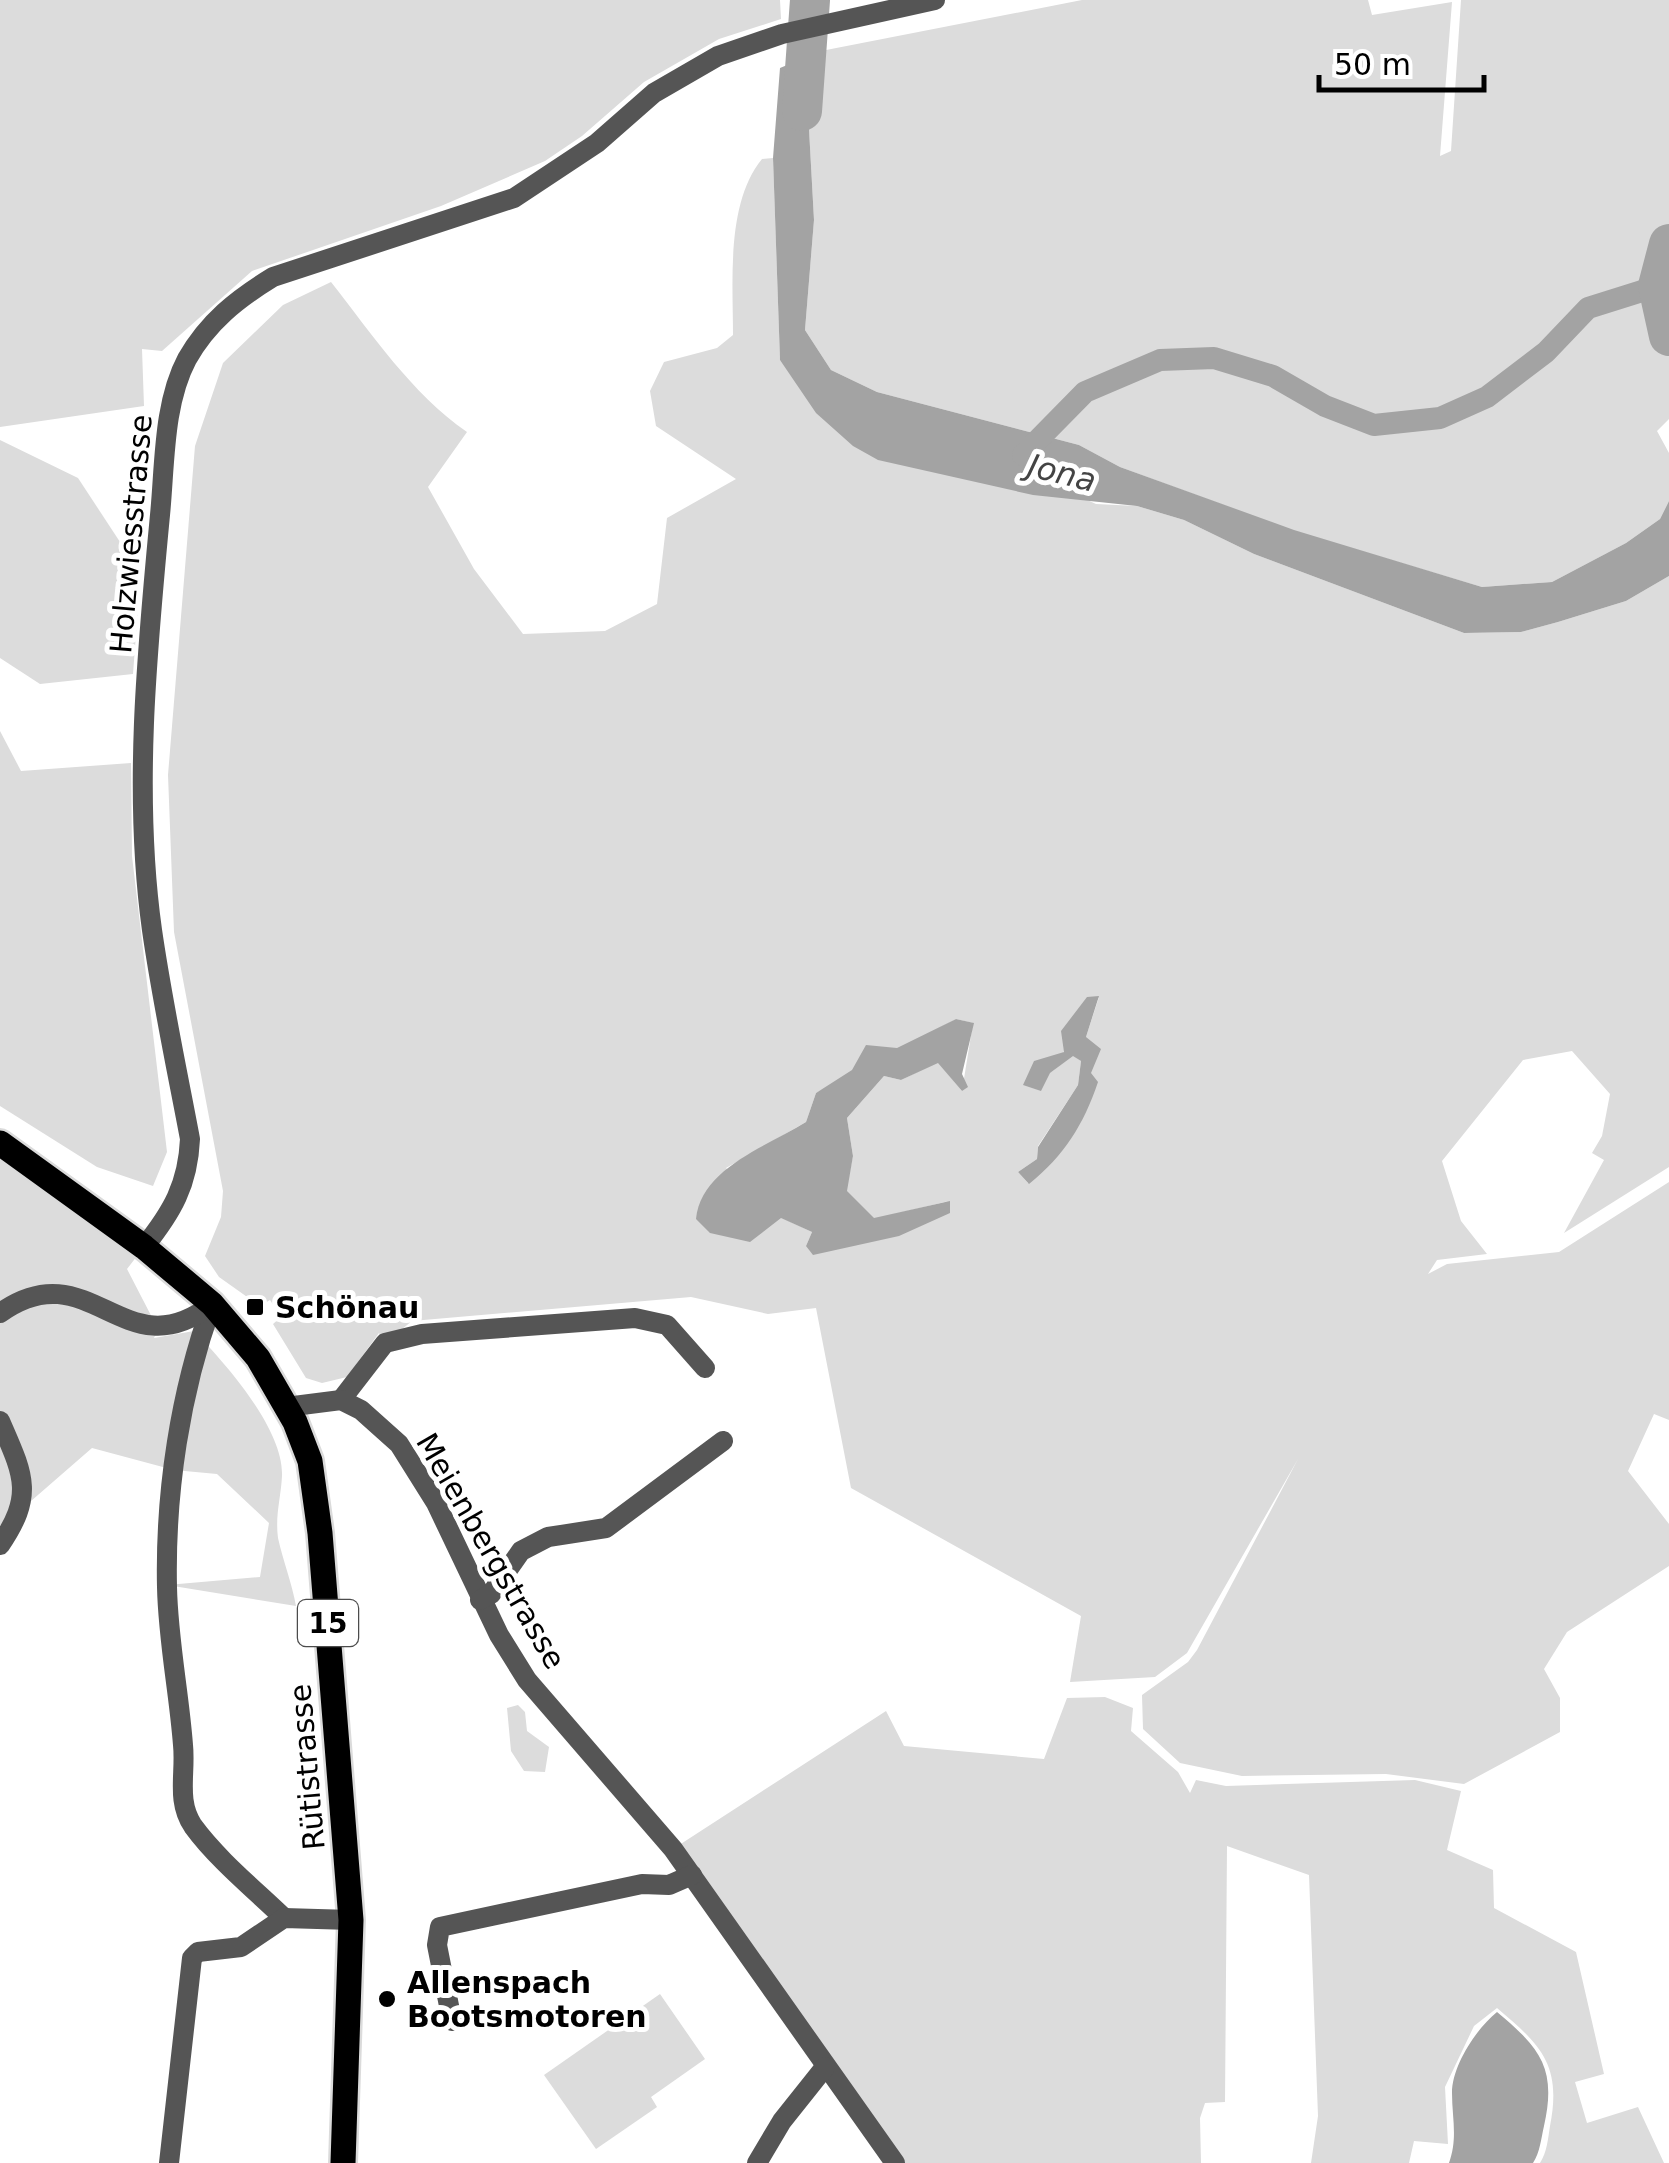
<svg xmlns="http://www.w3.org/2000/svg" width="1669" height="2163" font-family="'DejaVu Sans',sans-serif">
	<rect width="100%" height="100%" fill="#fff"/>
	<!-- green -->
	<g fill="#dcdcdc" fill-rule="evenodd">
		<path d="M 0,0 L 780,0 L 781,19 L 719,39 L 644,82 L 582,136 L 545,161 L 441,206 L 252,271 L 162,351 L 142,349 L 144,406 L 0,427 Z"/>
		<path d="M 1082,0 L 1368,0 L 1372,15 L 1452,2 L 1440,156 L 1451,151 L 1461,0 L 1669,0 L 1669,419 L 1657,431 L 1669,453 L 1669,501 L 1660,519 L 1626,543 L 1552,582 L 1482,587 L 1294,531 L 1120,467 L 1079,445 L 877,392 L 831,370 L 805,330 L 814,220 L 809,129 L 821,51 Z"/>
		<path d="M 773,158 L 780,360 L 1096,504 L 1137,506 L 1184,520 L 1254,554 L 1464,633 L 1521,632 L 1558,622 L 1626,601 L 1669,576 L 1669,1167 L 1564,1233 L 1604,1160 L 1592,1153 L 1602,1136 L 1610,1094 L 1572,1051 L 1523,1060 L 1442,1161 L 1461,1221 L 1487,1254 L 1437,1260 L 1428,1274 L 1447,1264 L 1559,1252 L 1669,1182 L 1669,1420 L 1654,1414 L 1628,1471 L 1669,1524 L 1669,1566 L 1567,1632 L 1544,1669 L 1560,1698 L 1560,1732 L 1464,1784 L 1386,1774 L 1242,1776 L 1180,1763 L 1143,1729 L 1142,1695 L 1188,1662 L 1197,1650 L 1298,1459 L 1187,1653 L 1155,1677 L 1070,1682 L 1081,1616 L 851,1488 L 816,1308 L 768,1314 L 691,1297 L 412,1321 L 385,1343 L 379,1333 L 347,1377 L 322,1383 L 306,1378 L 273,1324 L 281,1317 L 270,1300 L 260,1306 L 219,1277 L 205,1256 L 221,1217 L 223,1191 L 174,932 L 168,775 L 195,446 L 223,363 L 283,305 L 331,282 C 372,334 411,393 467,432 L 428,487 L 474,569 L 523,634 L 605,631 L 657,604 L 667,518 L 736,479 L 656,426 L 650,391 L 664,362 L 717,348 L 733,335 C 733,281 726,203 762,159 ZM 1099,997 L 1086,1037 L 1091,1073 L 1028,1183 L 1018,1172 L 1037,1159 L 1038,1146 L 1078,1085 L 1081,1061 L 1073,1055 L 1050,1073 ZM 956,1019 L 973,1023 L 962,1091 L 938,1062 L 901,1080 L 884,1076 L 847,1118 L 853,1156 L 846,1191 L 874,1219 L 949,1201 L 806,1246 L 812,1232 L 780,1217 L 726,1168 L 806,1122 L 816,1093 Z"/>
		<path d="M 0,440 L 78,478 L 120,542 L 125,579 L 138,607 L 133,674 L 40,684 L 0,658 Z"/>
		<path d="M 0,731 L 21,771 L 131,763 L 132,856 L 167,1152 L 153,1186 L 97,1167 L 0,1106 Z"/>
		<path d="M 0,1143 L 144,1247 L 127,1269 L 158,1329 L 154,1338 L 194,1331 C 225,1363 284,1429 282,1476 C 281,1497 275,1516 278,1538 C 283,1561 292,1583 296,1606 L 167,1585 L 260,1577 L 269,1523 L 217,1474 L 174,1470 L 92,1448 L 23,1508 L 0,1539 Z"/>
		<path d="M 1105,1697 L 1133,1708 L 1131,1731 L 1178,1772 L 1190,1793 L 1196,1780 L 1226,1786 L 1415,1780 L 1461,1791 L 1447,1850 L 1493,1870 L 1494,1908 L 1576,1952 L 1604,2074 L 1575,2082 L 1587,2123 L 1638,2107 L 1664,2163 L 1540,2163 C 1547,2152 1548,2139 1550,2126 C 1562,2065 1541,2045 1497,2008 L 1474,2026 L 1445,2087 L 1448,2144 L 1414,2141 L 1409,2163 L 1311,2163 L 1318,2116 L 1309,1875 L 1227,1846 L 1225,2102 L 1205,2103 L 1200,2118 L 1201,2163 L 895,2163 L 673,1849 L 886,1711 L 904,1746 L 1044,1759 L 1067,1698 Z"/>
		<path d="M 518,1705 L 525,1712 L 527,1731 L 549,1747 L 545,1772 L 524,1771 L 511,1751 L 507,1708 Z"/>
		<path d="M 660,1994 L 705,2059 L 651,2097 L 657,2107 L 596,2149 L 544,2075 Z"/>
	</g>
	<!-- water -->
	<g fill="#a3a3a3">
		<path d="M 821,51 L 809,129 L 814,220 L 805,330 L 831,370 L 877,392 L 1079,445 L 1120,467 L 1294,530 L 1482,587 L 1552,582 L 1626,543 L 1660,519 L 1669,501 L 1669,576 L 1626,601 L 1558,622 L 1521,632 L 1464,633 L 1254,554 L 1184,520 L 1137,506 L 1033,495 L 878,460 L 853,446 L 816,413 L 780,360 L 773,158 L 780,68 Z"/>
		<path d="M 1099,996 L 1086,1037 L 1101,1049 L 1091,1073 L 1098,1082 C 1084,1124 1064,1156 1029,1184 L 1018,1172 L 1037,1159 L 1038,1147 L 1078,1085 L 1081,1061 L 1073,1056 L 1050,1073 L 1041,1091 L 1023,1085 L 1034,1061 L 1064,1052 L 1061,1031 L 1087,997 Z"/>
		<path d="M 956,1019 L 974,1023 L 962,1074 L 968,1087 L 962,1091 L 938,1063 L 901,1080 L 884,1076 L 847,1118 L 853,1156 L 847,1191 L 874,1218 L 950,1201 L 950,1213 L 899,1236 L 813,1255 L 806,1246 L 812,1232 L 781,1218 L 750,1242 L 710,1233 L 696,1219 C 701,1168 766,1147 806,1122 L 816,1093 L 852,1070 L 866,1045 L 897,1048 Z"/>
		<path d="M 1497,2012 C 1540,2048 1557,2068 1544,2126 C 1541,2139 1540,2152 1533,2163 L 1449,2163 C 1458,2138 1452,2118 1452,2093 C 1452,2065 1477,2028 1497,2012 Z"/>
	</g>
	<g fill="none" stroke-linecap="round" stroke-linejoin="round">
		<!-- canal -->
		<path stroke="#a3a3a3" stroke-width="22" d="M 1023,455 L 1085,392 L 1160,360 L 1214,358 L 1273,376 L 1325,406 L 1374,425 L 1440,418 L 1487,397 L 1546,352 L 1588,308 L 1658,286"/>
		<!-- river -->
		<g stroke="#a3a3a3" stroke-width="40">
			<path d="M 802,111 L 810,0"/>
			<path d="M 1669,244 L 1658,286 L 1669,336"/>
		</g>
		<!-- primary casing -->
		<g stroke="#dbdbdb" stroke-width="30">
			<path id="primary" d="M 0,1143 L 144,1247 L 212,1304 L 258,1358 L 295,1422 L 310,1461 L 320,1533 L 351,1920 L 343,2163"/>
		</g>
		<!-- minor -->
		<g stroke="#555" stroke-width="20">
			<path d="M 212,1304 C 180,1393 165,1492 167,1587 C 168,1640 179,1692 183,1745 C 186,1773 176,1801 193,1826 C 217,1859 255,1890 284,1918"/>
			<path d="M 0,1313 C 90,1249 123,1372 211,1305"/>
			<path d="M 341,1400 L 385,1343 L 422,1334 L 635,1318 L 667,1325 L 705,1368"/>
			<path d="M 286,1407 L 341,1400 L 361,1410 L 399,1444 L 436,1503 L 499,1635 L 527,1680 L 673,1849 L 895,2163"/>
			<path d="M 0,1421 C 23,1474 35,1494 0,1545"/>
			<path d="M 480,1600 L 491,1594 L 521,1551 L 548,1537 L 606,1528 L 723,1441"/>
			<path d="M 452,2021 L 437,1945 L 440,1927 L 642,1884 L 669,1885 L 692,1875"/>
			<path d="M 169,2163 L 192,1958 L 198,1952 L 241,1947 L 284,1918 L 351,1920"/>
			<path d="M 757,2163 L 782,2121 L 825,2067"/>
		</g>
		<!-- tertiary -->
		<path stroke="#555" stroke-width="20" d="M 144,1247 C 172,1212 188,1185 190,1139 C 177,1070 162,1000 152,930 C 133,794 147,651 160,515 C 165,465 163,404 187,359 C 208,322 237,299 273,277 L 514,198 L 597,143 L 654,93 L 718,56 L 782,34 L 935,0"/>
		<!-- primary -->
		<use href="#primary" stroke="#000" stroke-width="25"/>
	</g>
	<!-- markers -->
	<g fill="#000" stroke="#fff" stroke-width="4">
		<rect x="245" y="1297" width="20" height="20" rx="5"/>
		<circle cx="387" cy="1999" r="10"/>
	</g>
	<g text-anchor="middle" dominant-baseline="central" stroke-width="10" stroke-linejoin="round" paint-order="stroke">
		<!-- shield labels -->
		<rect fill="#fff" stroke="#4c4c4c" stroke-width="2.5" x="298" y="1600" width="60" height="46" rx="8"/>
		<g font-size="28" font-weight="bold" fill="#000">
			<text x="328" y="1623">15</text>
		</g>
		<!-- street labels -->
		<g font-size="30" fill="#000" stroke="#fff">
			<text transform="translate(131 534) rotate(-85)">Holzwiesstrasse</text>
			<text transform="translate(491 1551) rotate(60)">Meienbergstrasse</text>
			<text transform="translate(307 1767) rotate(-95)">Rütistrasse</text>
		</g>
		<!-- poi labels -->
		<g font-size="30" font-weight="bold" fill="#000" stroke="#fff" text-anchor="start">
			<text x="275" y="1307">Schönau</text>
			<text x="407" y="1982">Allenspach<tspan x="407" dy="34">Bootsmotoren</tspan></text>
		</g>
		<!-- water labels -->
		<g font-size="32" font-style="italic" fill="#444" stroke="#fff">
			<text transform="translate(1062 473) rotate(14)">Jona</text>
		</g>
	</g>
	<!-- scale -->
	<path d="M1319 75v15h165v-15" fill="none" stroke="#000000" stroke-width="5"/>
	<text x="1334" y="75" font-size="30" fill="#000000" stroke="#ffffff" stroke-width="8" paint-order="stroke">50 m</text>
</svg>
